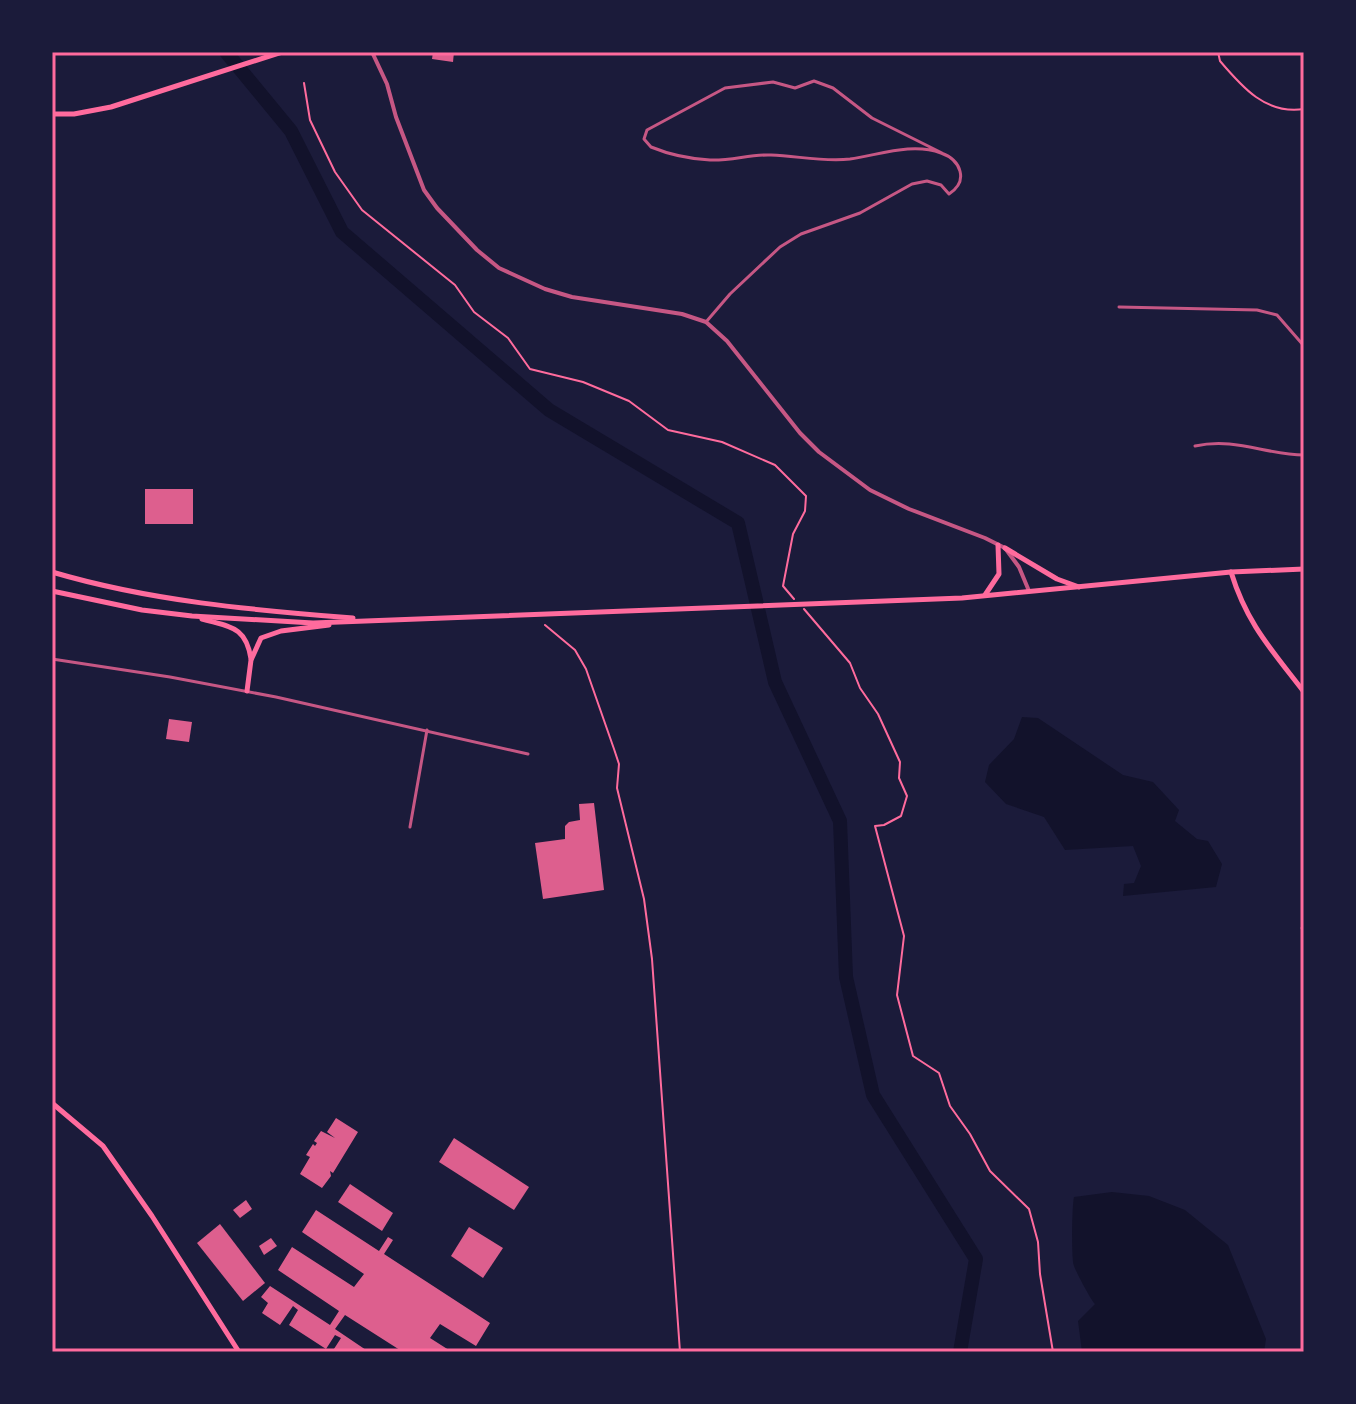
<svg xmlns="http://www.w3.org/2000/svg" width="1356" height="1404" font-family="'Space Grotesk',sans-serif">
	<rect width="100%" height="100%" fill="#1b1b3a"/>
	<!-- water -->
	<g fill="#12122b">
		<path d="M 1022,717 L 1038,718 L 1123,775 L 1153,782 L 1179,810 L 1175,821 L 1197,839 L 1208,841 L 1222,864 L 1216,887 L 1123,896 L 1124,884 L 1134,883 L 1141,866 L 1133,846 L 1065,850 L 1044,817 L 1006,804 L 985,782 L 989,765 L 1014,739 Z"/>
		<path d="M 1112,1192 L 1149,1196 L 1185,1210 L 1228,1245 L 1266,1339 L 1264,1352 L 1082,1352 L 1078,1321 L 1095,1304 C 1091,1300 1077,1274 1074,1266 C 1071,1260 1072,1205 1074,1197 Z"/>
	</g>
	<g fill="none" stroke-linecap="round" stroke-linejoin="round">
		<!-- river -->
		<path stroke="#12122b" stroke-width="14" d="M 226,52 L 291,131 L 342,232 L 549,410 L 738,523 L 775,682 L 840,821 L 846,977 L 873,1095 L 976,1259 L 960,1352"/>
	</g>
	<!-- building -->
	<g fill="#dd5f8e">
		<path d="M 433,52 L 454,52 L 453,62 L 432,59 Z"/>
		<rect x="145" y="489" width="48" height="35"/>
		<path d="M 169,719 L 192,722 L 189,742 L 166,739 Z"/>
		<path d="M 594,803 L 604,890 L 543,899 L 535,843 L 565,839 L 565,826 L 569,822 L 580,820 L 579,804 Z"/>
		<path d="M 336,1118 L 358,1132 L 333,1173 L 330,1171 L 331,1176 L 322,1188 L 300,1174 L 310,1157 L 306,1155 L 313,1144 L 315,1146 L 317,1143 L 314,1141 L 321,1131 L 335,1138 L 327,1132 Z"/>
		<path d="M 454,1138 L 529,1187 L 514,1210 L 439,1162 Z"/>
		<path d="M 350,1184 L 393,1213 L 382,1231 L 338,1202 Z"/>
		<path d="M 246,1200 L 252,1209 L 240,1218 L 233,1210 Z"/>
		<path d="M 316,1210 L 379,1251 L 388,1237 L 393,1240 L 384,1254 L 490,1323 L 476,1346 L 440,1324 L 430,1338 L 452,1352 L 403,1352 L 345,1315 L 335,1329 L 369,1352 L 332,1352 L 341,1338 L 335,1335 L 326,1349 L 289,1325 L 298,1310 L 293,1306 L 280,1325 L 262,1313 L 268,1303 L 261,1297 L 270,1286 L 330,1325 L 339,1311 L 278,1270 L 292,1247 L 354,1287 L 364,1274 L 302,1232 Z"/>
		<path d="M 220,1224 L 265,1283 L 243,1301 L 197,1243 Z"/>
		<path d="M 469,1227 L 503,1248 L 483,1278 L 451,1256 Z"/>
		<path d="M 271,1238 L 277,1246 L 264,1255 L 259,1246 Z"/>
	</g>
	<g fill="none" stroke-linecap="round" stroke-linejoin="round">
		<!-- path -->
		<g stroke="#ff6b9d" stroke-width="2">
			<path d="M 1218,52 L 1220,61 C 1242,87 1266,115 1304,109"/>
			<path d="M 304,83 L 310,120 L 335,172 L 362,210 L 455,285 L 474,312 L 508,338 L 530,369 L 583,382 L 629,401 L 668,430 L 722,442 L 775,465 L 806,496 L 805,511 L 793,534 L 783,586 L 794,599"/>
			<path d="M 804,609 L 850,663 L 860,688 L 878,714 L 900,762 L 899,778 L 907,796 L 901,816 L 884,825 L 875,826 L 904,936 L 897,995 L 913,1056 L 939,1073 L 950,1106 L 970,1134 L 990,1171 L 1029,1209 L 1038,1242 L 1040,1274 L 1053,1352"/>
			<path d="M 545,625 L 575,650 L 586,669 L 614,749 L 619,764 L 617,788 L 644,899 L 652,959 L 680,1352"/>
		</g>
		<!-- minor -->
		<g stroke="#c65784" stroke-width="3">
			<path d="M 1119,307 L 1257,310 L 1277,315 L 1304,346"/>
			<path d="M 706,322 L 730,294 L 780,247 L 801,234 L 860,213 L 912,184 L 927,181 L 941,185 L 949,194 C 969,181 961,160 941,153 C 912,142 879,155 850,159 C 823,162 798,156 771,155 C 751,154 731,161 710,160 C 691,159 668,154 651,147 L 644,139 L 647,130 L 725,88 L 773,82 L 795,88 L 814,81 L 833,88 L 872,118 L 942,153"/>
			<path d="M 1195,446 C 1236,437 1266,455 1304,455"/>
			<path d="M 52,659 L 170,677 L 276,697 L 528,754"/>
			<path d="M 410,827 L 427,730"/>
			<path d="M 1302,928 L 1304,928"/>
		</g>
		<!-- tertiary -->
		<path stroke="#c65784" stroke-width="4" d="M 372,52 L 387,84 L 396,117 L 424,190 L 437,208 L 477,250 L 499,268 L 545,289 L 572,297 L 682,314 L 706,322 L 727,341 L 800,433 L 819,452 L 870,490 L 909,509 L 985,538 L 1005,548 L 1019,567 L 1029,591"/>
		<!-- secondary -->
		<g stroke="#ff6b9d" stroke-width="5">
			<path d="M 52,114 L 74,114 L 111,107 L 282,52"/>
			<path d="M 1231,572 C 1247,624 1271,649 1304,692"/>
			<path d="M 52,1103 L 103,1146 L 152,1216 L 239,1352"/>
		</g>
		<!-- primary -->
		<g stroke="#ff6b9d" stroke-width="5">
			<path d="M 1005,548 L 1057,579 L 1079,587"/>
			<path d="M 52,572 C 150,601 251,610 353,618"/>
			<path d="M 52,591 L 142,610 L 192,616 L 313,623 L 962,598 L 1231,572 L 1304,569"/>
			<path d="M 985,595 L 999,574 L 998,545"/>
			<path d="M 202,619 C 230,627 246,626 251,659"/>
			<path d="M 247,691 L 251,660 L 261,638 L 281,631 L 329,625"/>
		</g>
	</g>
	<!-- border -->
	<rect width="1356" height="1404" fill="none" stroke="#1b1b3a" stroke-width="108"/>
	<rect x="54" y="54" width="1248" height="1296" fill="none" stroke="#ff6b9d" stroke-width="3"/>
</svg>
